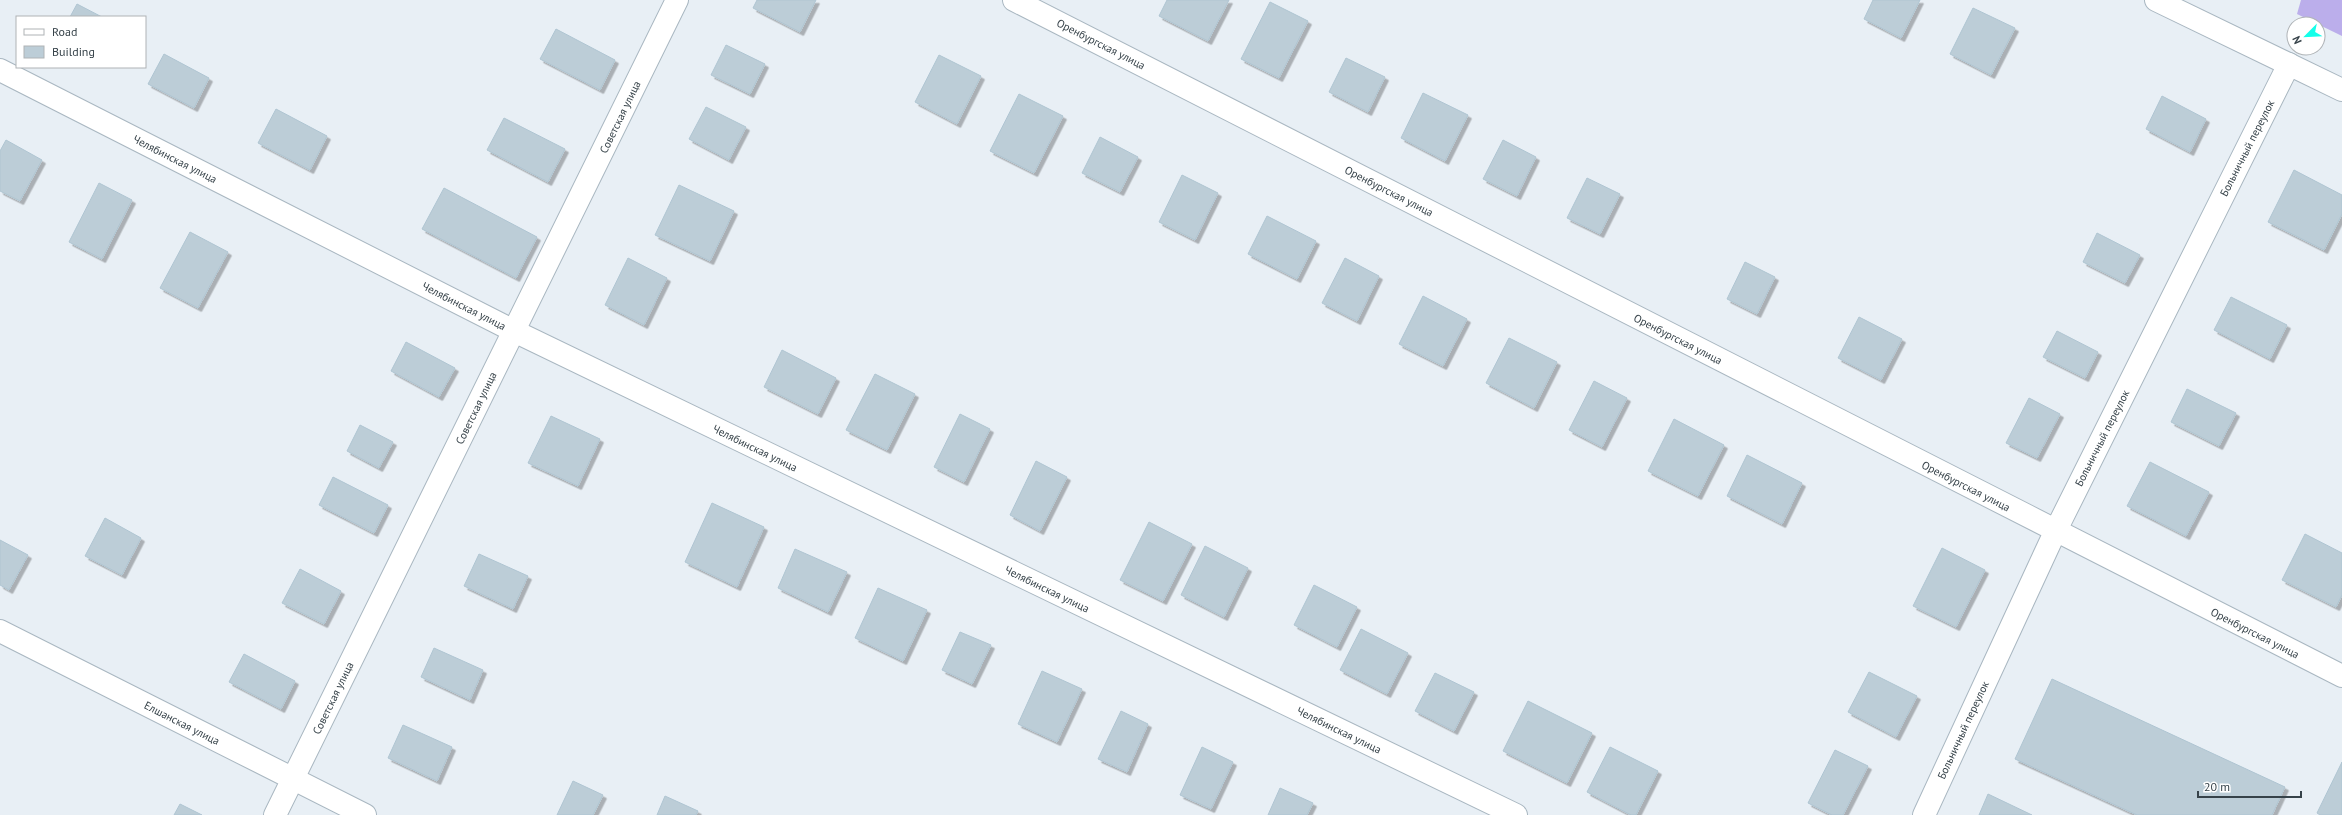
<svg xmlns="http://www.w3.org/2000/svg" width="2342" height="815" font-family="'PT Sans',sans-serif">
	<defs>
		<filter id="shadow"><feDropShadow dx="3.5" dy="3.5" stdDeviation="0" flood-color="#0004"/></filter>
	</defs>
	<rect width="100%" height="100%" fill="#e8eff5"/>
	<!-- green -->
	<path fill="#bbaeeb" d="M 2301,0 L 2342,0 L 2342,36 L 2297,14 Z"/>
	<!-- building -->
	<g fill="#bccdd7" stroke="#afc5d2" filter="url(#shadow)">
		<path d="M 757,0 L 816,0 L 800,32 L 753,8 Z"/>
		<path d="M 1167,0 L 1229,0 L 1208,41 L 1159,16 Z"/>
		<path d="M 1873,0 L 1920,0 L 1901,38 L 1864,19 Z"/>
		<path d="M 1270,2 L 1308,21 L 1279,78 L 1241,59 Z"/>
		<path d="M 77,4 L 102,17 L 70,17 Z"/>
		<path d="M 1973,8 L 2015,28 L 1991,75 L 1950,54 Z"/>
		<path d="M 556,29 L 615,60 L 600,90 L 540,59 Z"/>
		<path d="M 726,45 L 765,64 L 750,94 L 711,75 Z"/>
		<path d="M 164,54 L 209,78 L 194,108 L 148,84 Z"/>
		<path d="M 939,55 L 981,76 L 957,124 L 915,102 Z"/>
		<path d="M 1346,58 L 1385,77 L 1368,112 L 1329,92 Z"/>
		<path d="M 1423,93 L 1468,115 L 1445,161 L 1401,138 Z"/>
		<path d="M 1019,94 L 1063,116 L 1034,173 L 990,151 Z"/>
		<path d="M 2162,96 L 2206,119 L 2190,152 L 2146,129 Z"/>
		<path d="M 706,107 L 746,127 L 729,160 L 689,139 Z"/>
		<path d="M 276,109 L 327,136 L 310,170 L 258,143 Z"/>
		<path d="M 504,118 L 565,149 L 548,182 L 487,150 Z"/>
		<path d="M 1100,137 L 1138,157 L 1120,192 L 1082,173 Z"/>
		<path d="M 6,140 L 42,160 L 20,201 L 0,191 L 0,151 Z"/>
		<path d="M 1503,140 L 1536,157 L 1517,196 L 1483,179 Z"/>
		<path d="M 2294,170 L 2342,195 L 2342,214 L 2324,250 L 2268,222 Z"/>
		<path d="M 1182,175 L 1218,193 L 1195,240 L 1159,222 Z"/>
		<path d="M 1587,178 L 1620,194 L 1600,234 L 1567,218 Z"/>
		<path d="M 99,183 L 132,200 L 102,259 L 69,242 Z"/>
		<path d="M 679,185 L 734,211 L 710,261 L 655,235 Z"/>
		<path d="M 444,188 L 537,237 L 516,278 L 422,229 Z"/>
		<path d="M 1267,216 L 1316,241 L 1297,279 L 1248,254 Z"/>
		<path d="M 190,232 L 228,252 L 198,308 L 160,288 Z"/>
		<path d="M 2097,233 L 2140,255 L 2125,283 L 2083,262 Z"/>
		<path d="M 628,258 L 667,278 L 644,325 L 605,305 Z"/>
		<path d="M 1345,258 L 1379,276 L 1357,321 L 1322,303 Z"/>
		<path d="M 1745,262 L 1775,277 L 1757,314 L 1727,299 Z"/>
		<path d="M 1423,296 L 1467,319 L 1443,366 L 1399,344 Z"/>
		<path d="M 2231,297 L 2287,325 L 2270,359 L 2214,330 Z"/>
		<path d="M 1859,317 L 1902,339 L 1881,380 L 1838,358 Z"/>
		<path d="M 2057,331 L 2098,352 L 2085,378 L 2043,357 Z"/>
		<path d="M 1509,338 L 1557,362 L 1534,408 L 1486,383 Z"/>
		<path d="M 406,342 L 455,368 L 439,397 L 391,371 Z"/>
		<path d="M 782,350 L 836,378 L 818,414 L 764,387 Z"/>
		<path d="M 875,374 L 915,394 L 887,450 L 846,430 Z"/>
		<path d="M 1594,381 L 1627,398 L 1602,447 L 1569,430 Z"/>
		<path d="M 2187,389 L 2236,413 L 2219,446 L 2171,422 Z"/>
		<path d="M 2029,398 L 2060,414 L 2037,458 L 2006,443 Z"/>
		<path d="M 960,414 L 990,429 L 964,482 L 934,467 Z"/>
		<path d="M 551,416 L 600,439 L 578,486 L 528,463 Z"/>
		<path d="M 1674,419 L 1724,445 L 1698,496 L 1648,471 Z"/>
		<path d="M 360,425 L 393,442 L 379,468 L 347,451 Z"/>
		<path d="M 1747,455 L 1802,483 L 1782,524 L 1727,496 Z"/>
		<path d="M 1036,461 L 1067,477 L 1040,531 L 1010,515 Z"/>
		<path d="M 2150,462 L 2209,492 L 2186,536 L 2127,506 Z"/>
		<path d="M 333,477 L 388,505 L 374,533 L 319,505 Z"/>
		<path d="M 712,503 L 764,527 L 737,587 L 685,562 Z"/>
		<path d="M 105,518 L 141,538 L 122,575 L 85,556 Z"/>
		<path d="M 1149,522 L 1192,544 L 1163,601 L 1120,580 Z"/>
		<path d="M 2305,534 L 2342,553 L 2342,595 L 2336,607 L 2282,580 Z"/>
		<path d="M 0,540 L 28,555 L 9,590 L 0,585 Z"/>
		<path d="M 1205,546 L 1248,568 L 1224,617 L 1181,595 Z"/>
		<path d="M 1942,548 L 1985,570 L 1956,627 L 1913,606 Z"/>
		<path d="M 795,549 L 847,572 L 828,612 L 778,588 Z"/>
		<path d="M 479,554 L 528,576 L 513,609 L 464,586 Z"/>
		<path d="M 300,569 L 341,591 L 324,624 L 282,603 Z"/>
		<path d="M 1314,585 L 1357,607 L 1337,647 L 1294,625 Z"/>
		<path d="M 878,588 L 927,610 L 903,661 L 855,638 Z"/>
		<path d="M 1361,629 L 1408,653 L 1387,694 L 1340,670 Z"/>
		<path d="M 960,632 L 991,645 L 972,684 L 942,670 Z"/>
		<path d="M 434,648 L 483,670 L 470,700 L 421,677 Z"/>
		<path d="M 244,654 L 295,681 L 281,709 L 229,682 Z"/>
		<path d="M 1042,671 L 1082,689 L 1057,742 L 1018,724 Z"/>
		<path d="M 1869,672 L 1917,696 L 1896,737 L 1848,712 Z"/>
		<path d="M 1435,673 L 1474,692 L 1454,731 L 1415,711 Z"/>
		<path d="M 2052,679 L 2285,787 L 2272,815 L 2137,815 L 2015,759 Z"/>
		<path d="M 1528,701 L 1592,733 L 1567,783 L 1503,751 Z"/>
		<path d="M 1121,711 L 1148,724 L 1127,772 L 1098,759 Z"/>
		<path d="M 403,725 L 452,747 L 437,781 L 388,758 Z"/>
		<path d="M 1202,747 L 1233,762 L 1211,809 L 1180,795 Z"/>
		<path d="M 1610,747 L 1658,771 L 1636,815 L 1631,815 L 1587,792 Z"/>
		<path d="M 1835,750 L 1868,766 L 1843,815 L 1832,815 L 1808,803 Z"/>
		<path d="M 2342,762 L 2342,815 L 2320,815 L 2317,813 Z"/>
		<path d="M 573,781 L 603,795 L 593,815 L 557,815 Z"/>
		<path d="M 1280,788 L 1313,803 L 1307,815 L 1268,815 Z"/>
		<path d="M 1988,794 L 2032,815 L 1979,815 Z"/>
		<path d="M 665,796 L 698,811 L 696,815 L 657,815 Z"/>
		<path d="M 180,804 L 202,815 L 174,815 Z"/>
	</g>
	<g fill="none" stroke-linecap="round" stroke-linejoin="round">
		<!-- minor casing -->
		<g stroke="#a9b7c1" stroke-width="24">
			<g id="minor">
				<path d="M 1014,0 L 2342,676"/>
				<path d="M 2156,0 L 2342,90"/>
				<path d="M 0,70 L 514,331 L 1516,815"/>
				<path d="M 0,631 L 365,815"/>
				<path d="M 275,815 L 677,0"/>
				<path d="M 1924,815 L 2055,532 L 2289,64"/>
			</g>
		</g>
		<!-- minor -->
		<use href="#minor" stroke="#fff" stroke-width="22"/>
	</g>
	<g text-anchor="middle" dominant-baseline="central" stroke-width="4" stroke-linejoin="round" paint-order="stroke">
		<!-- street labels -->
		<g font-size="11" fill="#364249" stroke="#fff">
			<text transform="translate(1101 44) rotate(27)">Оренбургская улица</text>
			<text transform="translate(620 117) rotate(-64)">Советская улица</text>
			<text transform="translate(2247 148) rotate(-63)">Больничный переулок</text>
			<text transform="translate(175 159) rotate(27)">Челябинская улица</text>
			<text transform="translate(1389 191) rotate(27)">Оренбургская улица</text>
			<text transform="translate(464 306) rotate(27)">Челябинская улица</text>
			<text transform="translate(1678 339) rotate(27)">Оренбургская улица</text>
			<text transform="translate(476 408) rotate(-64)">Советская улица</text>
			<text transform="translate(2102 438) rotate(-63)">Больничный переулок</text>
			<text transform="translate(755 448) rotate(26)">Челябинская улица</text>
			<text transform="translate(1966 486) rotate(27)">Оренбургская улица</text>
			<text transform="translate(1047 589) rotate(26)">Челябинская улица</text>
			<text transform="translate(2255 633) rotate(27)">Оренбургская улица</text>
			<text transform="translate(333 698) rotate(-64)">Советская улица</text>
			<text transform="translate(182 723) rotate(27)">Елшанская улица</text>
			<text transform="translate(1339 730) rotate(26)">Челябинская улица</text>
			<text transform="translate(1963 730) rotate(-65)">Больничный переулок</text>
		</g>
	</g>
	<!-- legend -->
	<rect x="16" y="16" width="130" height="52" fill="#ffffff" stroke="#afb3b6"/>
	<rect x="24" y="29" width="20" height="6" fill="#ffffff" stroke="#afb3b6"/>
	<text x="52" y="36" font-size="12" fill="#364249">Road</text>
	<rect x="24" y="46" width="20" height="12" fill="#bccdd7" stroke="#afb3b6"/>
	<text x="52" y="56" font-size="12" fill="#364249">Building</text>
	<!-- north arrow -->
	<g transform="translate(2306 36) rotate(246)"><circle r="19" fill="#ffffff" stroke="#afb3b6"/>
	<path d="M0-3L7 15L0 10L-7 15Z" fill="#14ffea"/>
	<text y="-6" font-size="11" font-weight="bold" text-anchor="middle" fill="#364249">N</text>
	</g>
	<!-- scale -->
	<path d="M2198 791v6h103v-6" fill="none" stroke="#364249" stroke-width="2"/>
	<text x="2204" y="791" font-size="12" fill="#364249" stroke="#ffffff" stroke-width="3" paint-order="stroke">20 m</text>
</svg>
